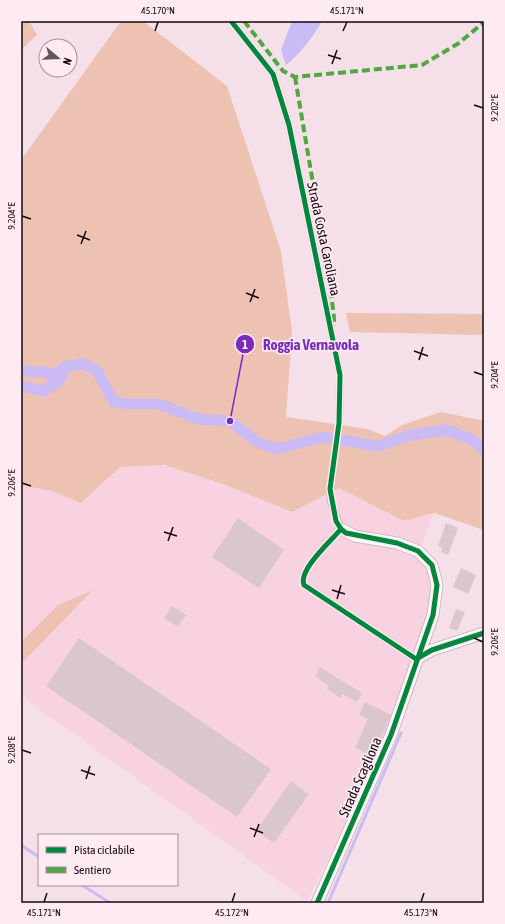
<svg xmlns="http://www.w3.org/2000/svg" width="505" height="924" font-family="'Asap Condensed',sans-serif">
	<rect width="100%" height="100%" fill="#f5dfe8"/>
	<!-- built -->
	<path fill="#f9d2e2" d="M 164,465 L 223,484 L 292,512 L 339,488 L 404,521 L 434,513 L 419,552 L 438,583 L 395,726 L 307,901 L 21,696 L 21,664 L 92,591 L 58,605 L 21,642 L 21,485 L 52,491 L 81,503 L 120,467 Z"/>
	<!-- green -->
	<g fill="#eec2b2">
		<path d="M 21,21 L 29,21 L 37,35 L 21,50 Z"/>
		<path d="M 121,21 L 143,21 L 227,86 L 281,251 L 292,331 L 286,417 L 368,429 L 385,436 L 402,425 L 441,412 L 484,421 L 484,530 L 434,513 L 404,521 L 339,488 L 292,512 L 223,484 L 164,465 L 120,467 L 81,503 L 52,491 L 21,485 L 21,160 Z"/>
		<path d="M 346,313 L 484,314 L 484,335 L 350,332 Z"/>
		<path d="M 93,590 L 21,664 L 21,642 L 58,605 Z"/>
	</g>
	<!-- water -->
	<path fill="#cabbf4" d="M 292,21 L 322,21 C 312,38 302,52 286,65 L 281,50 Z"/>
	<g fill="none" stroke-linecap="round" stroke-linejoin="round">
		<!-- stream -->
		<g stroke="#cabbf4" stroke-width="3">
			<path d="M 21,845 L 39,857"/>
			<path d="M 82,885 L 110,903"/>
			<path d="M 328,903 L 401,733"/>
		</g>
		<!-- canal -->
		<g stroke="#cabbf4" stroke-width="11">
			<path d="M 21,371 L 43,372 L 53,375 L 65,367"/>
			<path d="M 21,386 L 43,391 L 59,381 L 67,366 L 84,364 L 97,371 L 114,402 L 128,404 L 158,404 L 199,419 L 230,421 L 257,442 L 277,449 L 322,437 L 378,446 L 410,435 L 447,430 L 473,440 L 484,450"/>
		</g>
	</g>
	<!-- building -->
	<g fill="#dac7cc">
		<path d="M 238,518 L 284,550 L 259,588 L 212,557 Z"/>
		<path d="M 446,523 L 458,528 L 448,555 L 441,552 L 442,548 L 438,546 Z"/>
		<path d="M 461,568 L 476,575 L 468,594 L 453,587 Z"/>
		<path d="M 172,606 L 186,615 L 178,627 L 164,618 Z"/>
		<path d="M 456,609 L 465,612 L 457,631 L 449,628 Z"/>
		<path d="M 79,638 L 271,769 L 237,817 L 46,686 Z"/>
		<path d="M 320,667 L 362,693 L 357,702 L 343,694 L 340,698 L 327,689 L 329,686 L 315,676 Z"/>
		<path d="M 365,702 L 391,715 L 374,756 L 355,748 L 368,719 L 359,715 Z"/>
		<path d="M 291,781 L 309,794 L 274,843 L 256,831 Z"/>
	</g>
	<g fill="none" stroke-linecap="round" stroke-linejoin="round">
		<!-- lane casing -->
		<g stroke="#cdbbc2" stroke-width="8">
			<path id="lane" d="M 231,21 L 273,74 L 289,125 L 340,375 L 339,423 L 330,489 L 331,502 L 341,529 C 331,541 298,570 304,585 L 416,659"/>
		</g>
		<!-- street casing -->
		<g stroke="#cdbbc2" stroke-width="13">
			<g id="street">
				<path d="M 416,659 L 432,650 L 484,633"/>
				<path d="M 317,903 L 391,735 L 433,615 L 437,585 L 432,565 L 418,551 L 397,543 L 355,536 L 341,529"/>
			</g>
		</g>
		<!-- lane -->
		<use href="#lane" stroke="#fefafc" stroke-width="5.5"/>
		<!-- street -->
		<use href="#street" stroke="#fefafc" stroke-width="11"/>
		<!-- quiet -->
		<g stroke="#51a741" stroke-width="4" stroke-dasharray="8 4" stroke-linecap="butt">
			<path d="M 244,21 L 283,71 L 295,77 L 422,65 L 459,43 L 484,22"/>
			<path d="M 295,77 L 330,284 L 334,318 L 334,326"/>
		</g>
		<!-- cycleway casing -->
		<g stroke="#feeaf2" stroke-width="8">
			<g id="cycleway">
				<path d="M 231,21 L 273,74 L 289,125 L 340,375 L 339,423 L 330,489 L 336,521 L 341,529 L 346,533 L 397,543 L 418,551 L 432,565 L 437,585 L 433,615 L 391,735 L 317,903"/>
				<path d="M 341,529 C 331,541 298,570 304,585 L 416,659"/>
				<path d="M 416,659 L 432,650 L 484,633"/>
			</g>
		</g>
		<!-- cycleway -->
		<use href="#cycleway" stroke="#00873e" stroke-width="5"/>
	</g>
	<!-- ticks -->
	<path fill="none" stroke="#16080f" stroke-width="1.5" d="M 155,31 L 158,22M 343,31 L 347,22M 328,55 L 341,59M 332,64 L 337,50M 474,105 L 483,108M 22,216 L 31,219M 77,235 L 90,240M 81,244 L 86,231M 246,293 L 259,298M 250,302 L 255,289M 414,351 L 428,356M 419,360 L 423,347M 474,372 L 483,375M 22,483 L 31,486M 164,532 L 177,536M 168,541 L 173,527M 332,590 L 345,594M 337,599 L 341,585M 474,638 L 483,642M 22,750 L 31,753M 81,770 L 95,775M 86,779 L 90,766M 250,828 L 263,833M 254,837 L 259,824M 44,902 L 47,893M 232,902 L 235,893M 421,902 L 424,893"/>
	<g text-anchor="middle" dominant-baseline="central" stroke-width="3.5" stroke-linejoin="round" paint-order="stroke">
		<!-- street labels -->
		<g font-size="14" fill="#16080f" stroke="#feeaf2">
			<text transform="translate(324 239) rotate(78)">Strada Costa Caroliana</text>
			<text transform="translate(360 777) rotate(-66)">Strada Scagliona</text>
		</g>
	</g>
	<!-- callouts -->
	<path fill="none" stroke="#7b2cbf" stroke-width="1.5" d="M230 421L245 344"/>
	<g fill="#7b2cbf" stroke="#feeaf2" stroke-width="1.5">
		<circle cx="230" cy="421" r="4"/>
		<circle cx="245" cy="344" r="10"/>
	</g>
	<g font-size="12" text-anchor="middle" font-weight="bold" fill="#fff">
		<text x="245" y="349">1</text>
	</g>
	<g font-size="15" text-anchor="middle" font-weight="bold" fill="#7b2cbf" stroke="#feeaf2" stroke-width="3.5" stroke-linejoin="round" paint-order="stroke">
		<text x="311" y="350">Roggia Vernavola</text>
	</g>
	<!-- border -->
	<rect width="505" height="924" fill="none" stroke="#feeaf2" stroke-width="44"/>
	<!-- legend -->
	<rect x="38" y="834" width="140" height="52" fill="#feeaf2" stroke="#a19097"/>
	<rect x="46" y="847" width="20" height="6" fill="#00873e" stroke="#a19097"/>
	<text x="74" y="854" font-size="12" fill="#16080f">Pista ciclabile</text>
	<rect x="46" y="867" width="20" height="6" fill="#51a741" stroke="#a19097"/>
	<text x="74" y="874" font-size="12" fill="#16080f">Sentiero</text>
	<!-- north arrow -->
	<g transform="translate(58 58) rotate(109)"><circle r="19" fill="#feeaf2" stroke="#a19097"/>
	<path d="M0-3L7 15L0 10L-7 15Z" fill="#64535b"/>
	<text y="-6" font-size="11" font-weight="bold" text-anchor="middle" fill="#16080f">N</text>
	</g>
	<rect x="22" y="22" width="461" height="880" fill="none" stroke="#16080f" stroke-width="1.5"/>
	<g font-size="10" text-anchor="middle" fill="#16080f">
		<text x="158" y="14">45.170°N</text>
		<text x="347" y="14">45.171°N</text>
		<text transform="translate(494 108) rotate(-90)" y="4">9.202°E</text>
		<text transform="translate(11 216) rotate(-90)" y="4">9.204°E</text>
		<text transform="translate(494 375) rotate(-90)" y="4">9.204°E</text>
		<text transform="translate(11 483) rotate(-90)" y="4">9.206°E</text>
		<text transform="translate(494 642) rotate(-90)" y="4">9.206°E</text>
		<text transform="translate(11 750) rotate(-90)" y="4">9.208°E</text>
		<text x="44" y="916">45.171°N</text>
		<text x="232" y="916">45.172°N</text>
		<text x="421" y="916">45.173°N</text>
	</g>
</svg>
